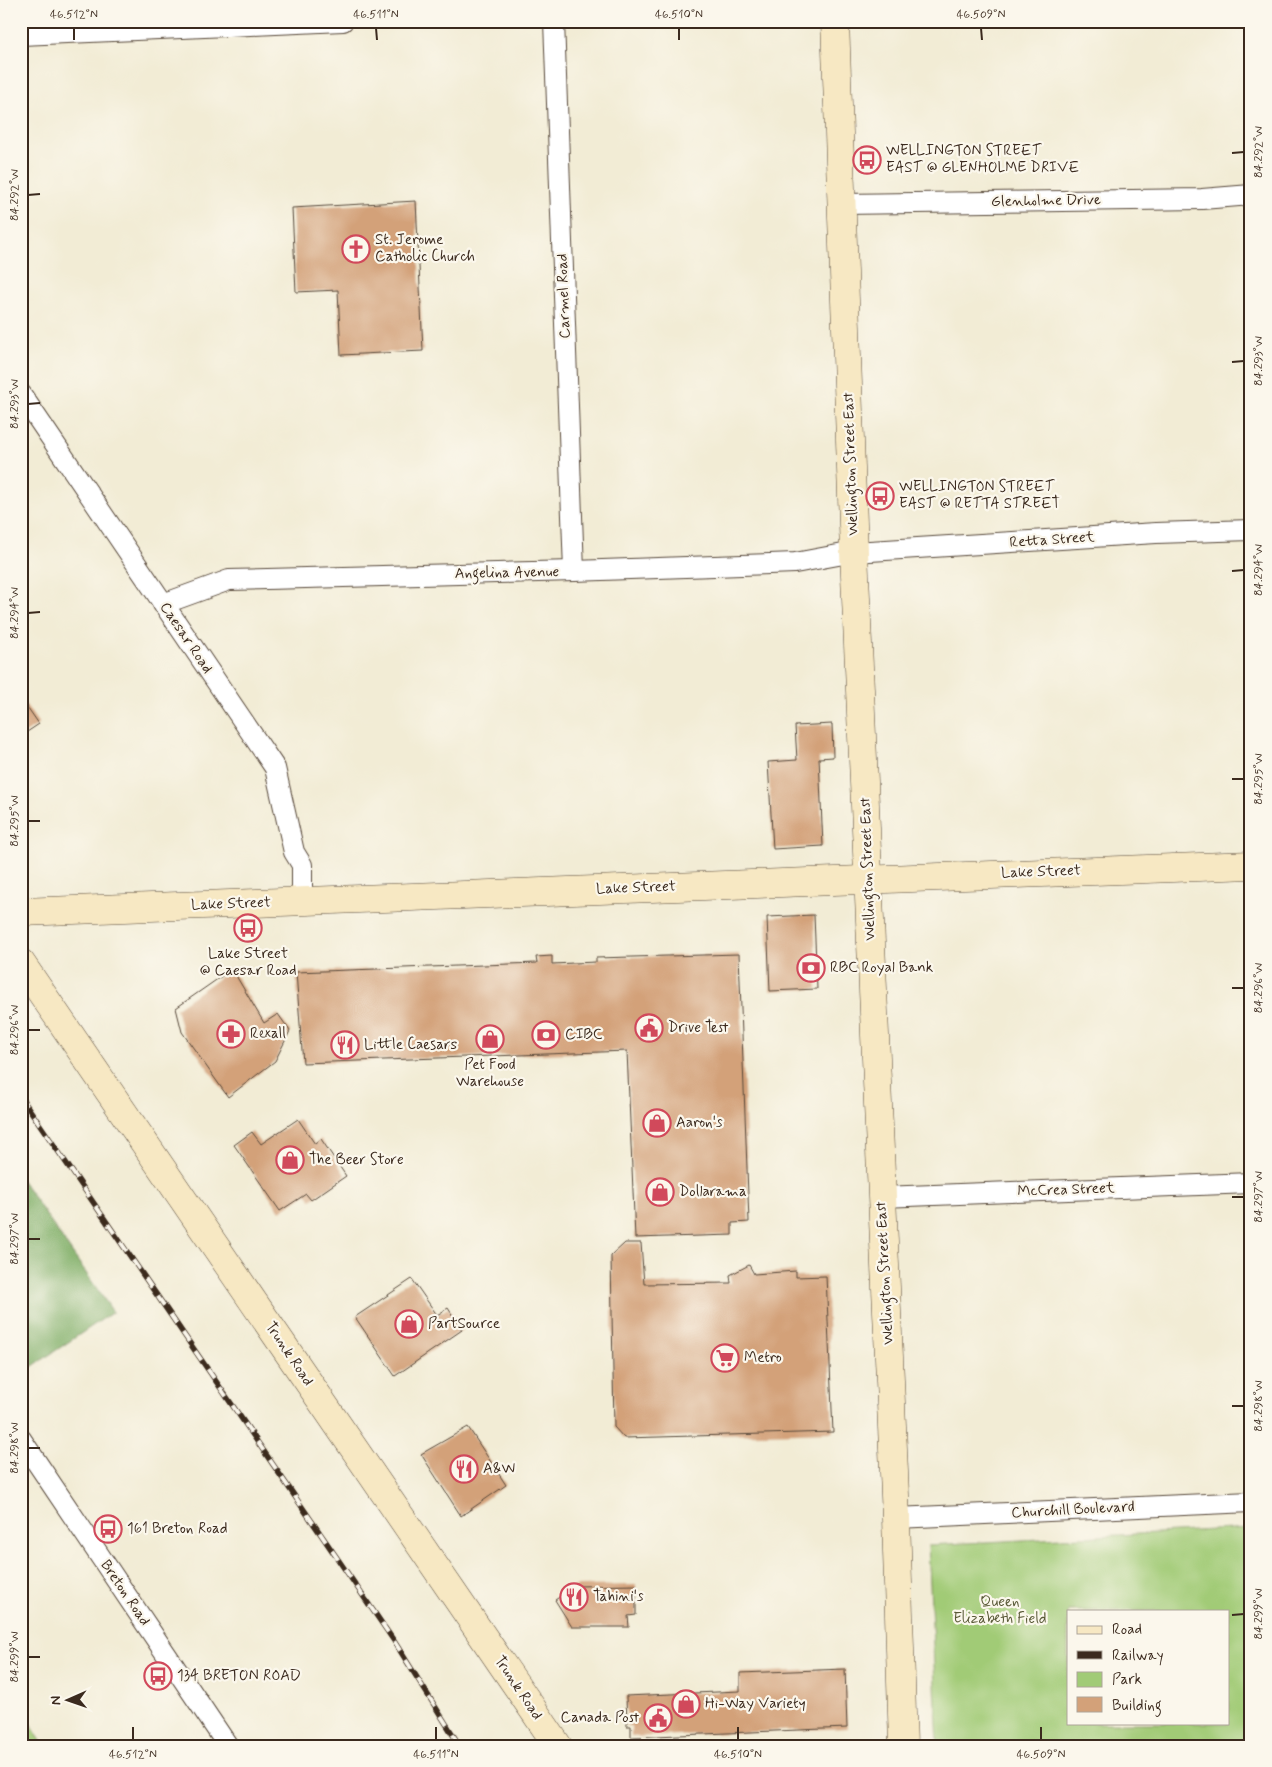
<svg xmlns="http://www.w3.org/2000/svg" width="1272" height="1767" font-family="Mynerve,sans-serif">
	<rect width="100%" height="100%" fill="#fbf7ec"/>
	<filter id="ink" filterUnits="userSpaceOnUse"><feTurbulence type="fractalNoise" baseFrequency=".02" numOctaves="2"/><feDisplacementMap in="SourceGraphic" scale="10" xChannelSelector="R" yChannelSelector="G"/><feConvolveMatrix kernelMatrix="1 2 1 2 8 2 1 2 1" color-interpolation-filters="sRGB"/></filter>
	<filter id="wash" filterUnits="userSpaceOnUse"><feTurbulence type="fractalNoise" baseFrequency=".0096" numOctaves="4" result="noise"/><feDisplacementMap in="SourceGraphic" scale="20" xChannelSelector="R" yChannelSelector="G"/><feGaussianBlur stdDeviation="1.12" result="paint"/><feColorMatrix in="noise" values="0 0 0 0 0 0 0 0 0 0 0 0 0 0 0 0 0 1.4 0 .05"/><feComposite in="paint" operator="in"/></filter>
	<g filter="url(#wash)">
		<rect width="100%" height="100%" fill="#f2ecd5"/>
		<!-- green -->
		<g fill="#a1cb76" stroke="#6e7a4a" fill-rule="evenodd">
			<path d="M 1251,1528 L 1251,1746 L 938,1746 L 928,1545 ZM 1068,1611 L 1228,1611 L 1228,1723 L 1068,1723 Z"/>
			<path d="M 21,1709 L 44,1746 L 21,1746 Z"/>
		</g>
		<!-- forest -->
		<path fill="#80af67" stroke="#5e6c42" d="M 21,1179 L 113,1312 L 24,1372 L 21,1368 Z"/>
		<g id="blocks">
			<!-- building -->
			<g fill="#d3a179">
				<path d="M 416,201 L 423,351 L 341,355 L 338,290 L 296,292 L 292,208 Z"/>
				<path d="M 21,698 L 39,724 L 21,736 Z"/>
				<path d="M 832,724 L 833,757 L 819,758 L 823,846 L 773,849 L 768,762 L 797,760 L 795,726 Z"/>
				<path d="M 814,915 L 817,989 L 770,991 L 767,917 Z"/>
				<path d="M 739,954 L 749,1222 L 732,1223 L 732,1235 L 635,1238 L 627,1051 L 303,1063 L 296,972 L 537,963 L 536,957 L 552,956 L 552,964 L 596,962 L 596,958 Z"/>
				<path d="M 232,969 L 264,1023 L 278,1014 L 290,1031 L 275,1061 L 228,1097 L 182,1032 L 176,1008 Z"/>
				<path d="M 298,1119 L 315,1144 L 321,1139 L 346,1176 L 311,1200 L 306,1194 L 280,1211 L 234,1145 L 252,1132 L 261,1144 Z"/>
				<path d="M 625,1243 L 641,1243 L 644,1284 L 731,1283 L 730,1275 L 749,1265 L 754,1274 L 796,1271 L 796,1277 L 826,1276 L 833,1432 L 624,1438 L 614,1427 L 611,1256 Z"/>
				<path d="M 412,1279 L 437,1315 L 448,1308 L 462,1330 L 395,1376 L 355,1317 Z"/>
				<path d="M 468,1427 L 506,1485 L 461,1516 L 421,1454 Z"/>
				<path d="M 636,1585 L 636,1615 L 628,1616 L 629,1627 L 572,1627 L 555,1600 L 576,1586 Z"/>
				<path d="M 845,1669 L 847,1728 L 631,1737 L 631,1726 L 627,1726 L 626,1696 L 740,1691 L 740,1673 Z"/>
			</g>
		</g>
	</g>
	<g filter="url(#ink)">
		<use href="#blocks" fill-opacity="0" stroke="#564739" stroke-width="1"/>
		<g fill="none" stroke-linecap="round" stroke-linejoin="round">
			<!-- street casing -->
			<g stroke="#564739" stroke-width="22">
				<g id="street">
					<path d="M 554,21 L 574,571"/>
					<path d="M 21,35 L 343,21"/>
					<path d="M 842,204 L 1202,199 L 1251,195"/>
					<path d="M 21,394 L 275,768 L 294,852 L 302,865 L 302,901"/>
					<path d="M 163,604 L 229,580 L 574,571 L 795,563 L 854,552 L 1156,533 L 1251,530"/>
					<path d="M 882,1197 L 1251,1183"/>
					<path d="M 21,1439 L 228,1746"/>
					<path d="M 896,1518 L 1251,1502"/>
				</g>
			</g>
			<!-- secondary casing -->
			<g stroke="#564739" stroke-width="29">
				<g id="secondary">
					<path d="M 835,21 L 854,552 L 896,1518 L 903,1746"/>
					<path d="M 21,912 L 1251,865"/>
					<path d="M 21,963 L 558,1746"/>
				</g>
			</g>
			<!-- street -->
			<use href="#street" stroke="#fff" stroke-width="20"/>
			<!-- secondary -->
			<use href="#secondary" stroke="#f7e8c3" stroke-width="28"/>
			<!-- rail casing -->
			<g stroke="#3b2a1e" stroke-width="5.5">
				<path id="rail" d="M 21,1097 L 394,1641 L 460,1746"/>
			</g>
			<!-- rail -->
			<use href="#rail" stroke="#fbf7ec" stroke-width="4" stroke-dasharray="11" stroke-linecap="butt"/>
		</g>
	</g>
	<!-- ticks -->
	<path fill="none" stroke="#3b2a1e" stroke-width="2" d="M 74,28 L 74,40M 376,28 L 377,40M 679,28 L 679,40M 981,28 L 982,40M 1232,153 L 1244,152M 28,195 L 40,194M 1232,362 L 1244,361M 28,404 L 40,403M 1232,571 L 1244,570M 28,613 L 40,612M 1232,779 L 1244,779M 28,821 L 40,821M 1232,988 L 1244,988M 28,1030 L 40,1030M 1232,1197 L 1244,1197M 28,1239 L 40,1239M 1232,1406 L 1244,1406M 28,1448 L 40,1448M 1232,1615 L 1244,1614M 28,1657 L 40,1657M 133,1727 L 133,1740M 436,1727 L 436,1740M 738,1727 L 738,1740M 1041,1727 L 1041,1740"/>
	<!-- icons -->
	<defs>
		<g id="bus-ring" transform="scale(1.4375)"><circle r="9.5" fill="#fbf7ec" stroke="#d1495b" stroke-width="1.5"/><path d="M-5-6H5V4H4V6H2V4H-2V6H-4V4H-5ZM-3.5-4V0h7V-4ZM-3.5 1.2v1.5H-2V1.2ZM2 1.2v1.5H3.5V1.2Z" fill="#d1495b"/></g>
		<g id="church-ring" transform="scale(1.4375)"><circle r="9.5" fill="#fbf7ec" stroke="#d1495b" stroke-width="1.5"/><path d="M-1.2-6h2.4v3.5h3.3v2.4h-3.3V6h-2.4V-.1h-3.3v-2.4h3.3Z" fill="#d1495b"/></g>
		<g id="bank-ring" transform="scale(1.4375)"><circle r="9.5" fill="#fbf7ec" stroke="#d1495b" stroke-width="1.5"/><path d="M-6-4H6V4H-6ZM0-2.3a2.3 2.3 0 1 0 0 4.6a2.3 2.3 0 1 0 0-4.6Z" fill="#d1495b"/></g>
		<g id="civic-ring" transform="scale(1.4375)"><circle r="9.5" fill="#fbf7ec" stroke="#d1495b" stroke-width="1.5"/><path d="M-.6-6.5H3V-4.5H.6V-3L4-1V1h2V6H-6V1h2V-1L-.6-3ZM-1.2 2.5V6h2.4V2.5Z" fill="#d1495b"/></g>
		<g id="pharmacy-ring" transform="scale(1.4375)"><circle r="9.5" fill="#fbf7ec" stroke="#d1495b" stroke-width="1.5"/><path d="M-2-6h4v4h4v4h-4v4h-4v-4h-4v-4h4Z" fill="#d1495b"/></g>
		<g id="shop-ring" transform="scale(1.4375)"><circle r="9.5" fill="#fbf7ec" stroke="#d1495b" stroke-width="1.5"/><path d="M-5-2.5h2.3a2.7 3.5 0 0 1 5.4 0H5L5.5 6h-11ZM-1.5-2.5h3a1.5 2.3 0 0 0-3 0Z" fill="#d1495b"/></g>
		<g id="restaurant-ring" transform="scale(1.4375)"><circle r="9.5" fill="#fbf7ec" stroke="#d1495b" stroke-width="1.5"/><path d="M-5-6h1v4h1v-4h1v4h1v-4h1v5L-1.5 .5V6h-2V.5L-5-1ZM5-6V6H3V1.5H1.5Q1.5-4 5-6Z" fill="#d1495b"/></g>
		<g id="supermarket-ring" transform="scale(1.4375)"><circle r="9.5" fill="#fbf7ec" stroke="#d1495b" stroke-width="1.5"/><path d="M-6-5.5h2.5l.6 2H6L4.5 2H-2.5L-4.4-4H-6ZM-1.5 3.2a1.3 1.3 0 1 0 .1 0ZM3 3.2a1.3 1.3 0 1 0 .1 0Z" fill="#d1495b"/></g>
	</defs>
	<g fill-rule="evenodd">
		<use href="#bus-ring" x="867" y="160"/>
		<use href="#church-ring" x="356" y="249"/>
		<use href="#bus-ring" x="880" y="496"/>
		<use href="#bus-ring" x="248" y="928"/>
		<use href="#bank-ring" x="811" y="968"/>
		<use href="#civic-ring" x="649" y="1028"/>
		<use href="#pharmacy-ring" x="231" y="1034"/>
		<use href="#bank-ring" x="546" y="1035"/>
		<use href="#shop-ring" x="490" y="1039"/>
		<use href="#restaurant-ring" x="345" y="1045"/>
		<use href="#shop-ring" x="657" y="1123"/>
		<use href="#shop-ring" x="290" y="1160"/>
		<use href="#shop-ring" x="660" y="1192"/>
		<use href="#shop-ring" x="409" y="1324"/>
		<use href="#supermarket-ring" x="725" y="1358"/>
		<use href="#restaurant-ring" x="464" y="1469"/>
		<use href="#bus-ring" x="108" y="1529"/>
		<use href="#restaurant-ring" x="574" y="1597"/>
		<use href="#bus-ring" x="158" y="1676"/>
		<use href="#shop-ring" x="686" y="1704"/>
		<use href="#civic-ring" x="658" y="1718"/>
	</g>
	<g text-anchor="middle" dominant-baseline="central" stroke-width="4.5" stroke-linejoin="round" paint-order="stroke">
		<!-- poi labels -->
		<g font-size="15" fill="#3b2a1e" stroke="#fbf7ec" text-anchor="start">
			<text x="886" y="151">WELLINGTON STREET<tspan x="886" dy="17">EAST @ GLENHOLME DRIVE</tspan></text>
			<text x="375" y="240">St. Jerome<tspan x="375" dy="17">Catholic Church</tspan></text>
			<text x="899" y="487">WELLINGTON STREET<tspan x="899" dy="17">EAST @ RETTA STREET</tspan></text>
			<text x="248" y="954" text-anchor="middle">Lake Street<tspan x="248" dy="17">@ Caesar Road</tspan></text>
			<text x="830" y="968">RBC Royal Bank</text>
			<text x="668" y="1028">Drive Test</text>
			<text x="250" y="1034">Rexall</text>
			<text x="565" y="1035">CIBC</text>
			<text x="364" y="1045">Little Caesars</text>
			<text x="490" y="1065" text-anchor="middle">Pet Food<tspan x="490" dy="17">Warehouse</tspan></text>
			<text x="676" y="1123">Aaron's</text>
			<text x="309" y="1160">The Beer Store</text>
			<text x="679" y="1192">Dollarama</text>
			<text x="428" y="1324">PartSource</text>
			<text x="744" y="1358">Metro</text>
			<text x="483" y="1469">A&amp;W</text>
			<text x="127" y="1529">161 Breton Road</text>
			<text x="593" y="1597">Tahini's</text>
			<text x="177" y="1676">134 BRETON ROAD</text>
			<text x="705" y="1704">Hi-Way Variety</text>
			<text x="639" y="1718" text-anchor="end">Canada Post</text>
		</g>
		<!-- street labels -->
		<g font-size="15" fill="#3b2a1e" stroke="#fbf7ec">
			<text transform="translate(1046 201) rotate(-1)">Glenholme Drive</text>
			<text transform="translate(564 296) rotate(-92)">Carmel Road</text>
			<text transform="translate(851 464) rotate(-92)">Wellington Street East</text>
			<text transform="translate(1052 540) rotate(-4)">Retta Street</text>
			<text transform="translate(507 573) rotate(-1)">Angelina Avenue</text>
			<text transform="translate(186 638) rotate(56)">Caesar Road</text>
			<text transform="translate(868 869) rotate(-92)">Wellington Street East</text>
			<text transform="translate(1041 872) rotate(-2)">Lake Street</text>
			<text transform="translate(636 888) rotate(-2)">Lake Street</text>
			<text transform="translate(231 904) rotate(-2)">Lake Street</text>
			<text transform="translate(1066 1190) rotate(-2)">McCrea Street</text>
			<text transform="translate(885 1273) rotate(-93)">Wellington Street East</text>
			<text transform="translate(289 1354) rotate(56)">Trunk Road</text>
			<text transform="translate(1073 1510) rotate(-3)">Churchill Boulevard</text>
			<text transform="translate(125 1593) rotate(56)">Breton Road</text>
			<text transform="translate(518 1688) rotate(56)">Trunk Road</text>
		</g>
		<!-- park labels -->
		<g font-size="15" fill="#5a5a38" stroke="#fbf7ec">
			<text x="1000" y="1602">Queen<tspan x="1000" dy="17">Elizabeth Field</tspan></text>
		</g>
	</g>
	<!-- margin -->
	<rect width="1272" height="1767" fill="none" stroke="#fbf7ec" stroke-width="55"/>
	<!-- legend -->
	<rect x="1067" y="1610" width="162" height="115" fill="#fbf7ec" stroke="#aea59a"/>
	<rect x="1077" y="1626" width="25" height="8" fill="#f7e8c3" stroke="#aea59a"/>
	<text x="1112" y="1634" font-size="15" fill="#3b2a1e">Road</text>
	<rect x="1077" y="1651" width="25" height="8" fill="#3b2a1e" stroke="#aea59a"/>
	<text x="1112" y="1660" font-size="15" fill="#3b2a1e">Railway</text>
	<rect x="1077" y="1672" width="25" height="15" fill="#a1cb76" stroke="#aea59a"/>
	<text x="1112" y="1684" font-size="15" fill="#3b2a1e">Park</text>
	<rect x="1077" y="1697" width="25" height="15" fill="#d3a179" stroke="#aea59a"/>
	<text x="1112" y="1710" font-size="15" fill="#3b2a1e">Building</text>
	<!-- north arrow -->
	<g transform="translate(68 1700) rotate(268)" stroke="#fbf7ec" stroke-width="4" paint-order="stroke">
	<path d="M0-4L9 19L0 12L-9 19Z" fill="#3b2a1e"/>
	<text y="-8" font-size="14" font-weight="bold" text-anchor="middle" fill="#3b2a1e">N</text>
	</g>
	<rect x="28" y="28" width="1216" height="1712" fill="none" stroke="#3b2a1e" stroke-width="2"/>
	<g font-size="12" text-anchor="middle" fill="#3b2a1e">
		<text x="74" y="18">46.512°N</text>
		<text x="376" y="18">46.511°N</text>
		<text x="679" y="18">46.510°N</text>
		<text x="981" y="18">46.509°N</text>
		<text transform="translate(1258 152) rotate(-90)" y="4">84.292°W</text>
		<text transform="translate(14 195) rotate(-90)" y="4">84.292°W</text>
		<text transform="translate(1258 361) rotate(-90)" y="4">84.293°W</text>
		<text transform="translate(14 404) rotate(-90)" y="4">84.293°W</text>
		<text transform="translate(1258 570) rotate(-90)" y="4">84.294°W</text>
		<text transform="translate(14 613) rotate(-90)" y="4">84.294°W</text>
		<text transform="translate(1258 779) rotate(-90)" y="4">84.295°W</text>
		<text transform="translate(14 821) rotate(-90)" y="4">84.295°W</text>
		<text transform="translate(1258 988) rotate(-90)" y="4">84.296°W</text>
		<text transform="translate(14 1030) rotate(-90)" y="4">84.296°W</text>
		<text transform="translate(1258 1197) rotate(-90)" y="4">84.297°W</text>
		<text transform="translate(14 1239) rotate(-90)" y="4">84.297°W</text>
		<text transform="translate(1258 1406) rotate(-90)" y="4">84.298°W</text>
		<text transform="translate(14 1448) rotate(-90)" y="4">84.298°W</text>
		<text transform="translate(1258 1614) rotate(-90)" y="4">84.299°W</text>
		<text transform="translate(14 1657) rotate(-90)" y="4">84.299°W</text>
		<text x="133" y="1758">46.512°N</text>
		<text x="436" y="1758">46.511°N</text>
		<text x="738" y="1758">46.510°N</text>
		<text x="1041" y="1758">46.509°N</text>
	</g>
</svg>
